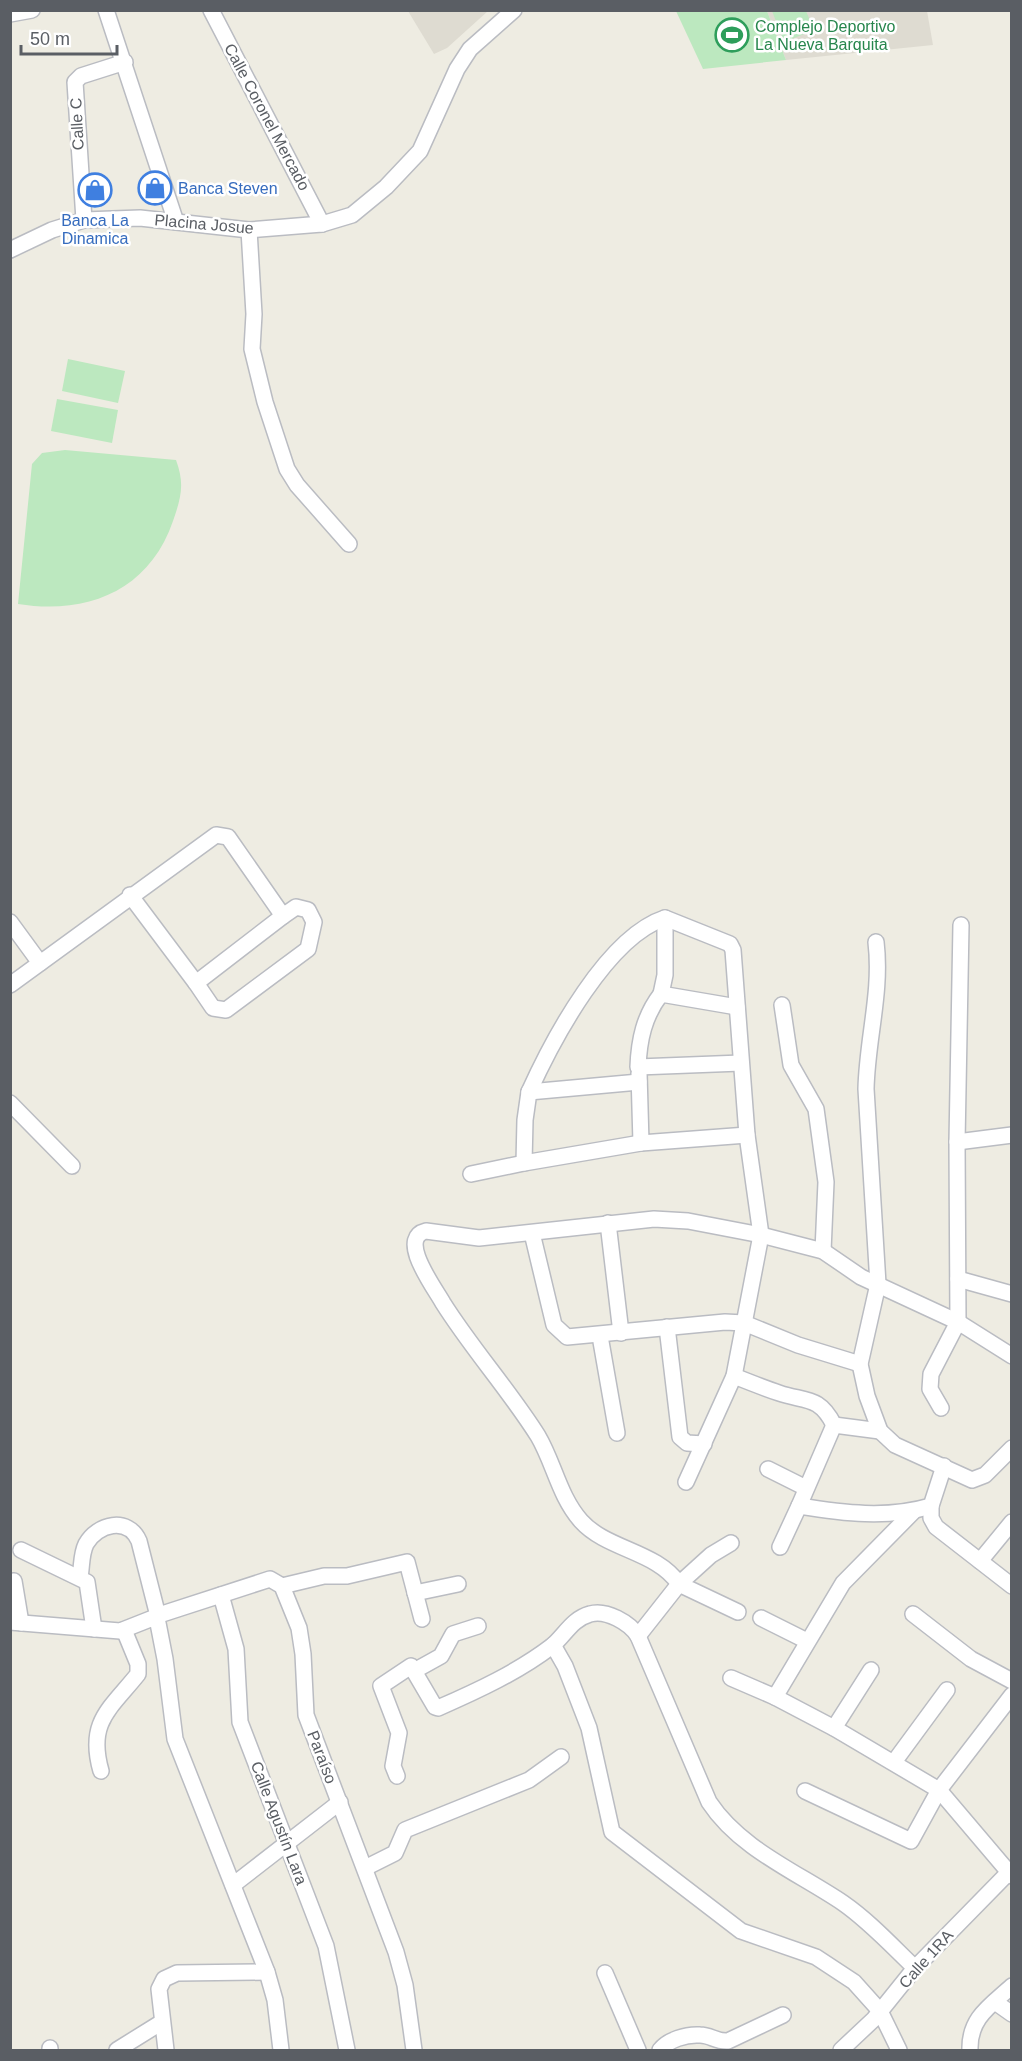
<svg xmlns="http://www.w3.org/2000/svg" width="1022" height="2061" font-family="Arial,sans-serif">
	<rect width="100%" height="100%" fill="#eeece2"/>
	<!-- education -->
	<g fill="#dedbd1">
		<path d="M 408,11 L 488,11 L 447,48 L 434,54 Z"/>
		<path d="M 767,11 L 927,11 L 933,45 L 786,60 Z"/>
	</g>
	<!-- green -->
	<g fill="#bce8bf">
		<path d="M 676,11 L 767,11 L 786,60 L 703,69 Z"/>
		<path d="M 772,11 L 806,11 L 814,30 L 784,42 Z"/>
		<path d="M 68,359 L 125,371 L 118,403 L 62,391 Z"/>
		<path d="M 57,399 L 118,410 L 112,443 L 51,431 Z"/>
		<path d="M 65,450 L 176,460 C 185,484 181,498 173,521 C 149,591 87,615 18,604 L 32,464 L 42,453 Z"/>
	</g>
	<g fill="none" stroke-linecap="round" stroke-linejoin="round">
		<!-- street casing -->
		<g stroke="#babcc2" stroke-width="18">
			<g id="street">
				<path d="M 106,10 L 176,222"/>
				<path d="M 211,10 L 322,224"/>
				<path d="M 10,14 L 32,10"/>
				<path d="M 84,220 L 75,82 L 81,76 L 125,62"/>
				<path d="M 249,230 L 254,314 L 252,349 L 265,402 L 287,469 L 297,485 L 349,544"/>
				<path d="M 10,250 L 52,230 L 84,220 L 140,218 L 249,230 L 322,224 L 352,215 L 386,187 L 420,151 L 457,69 L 470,49 L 514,10"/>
				<path d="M 10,922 L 40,963"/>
				<path d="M 876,942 C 882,992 867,1039 866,1089 L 878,1284 L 860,1364 L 867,1396 L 880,1431 L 895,1445 L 972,1480 L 985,1475 L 1012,1448"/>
				<path d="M 196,983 L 213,1008 L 226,1010 L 308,949 L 314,922 L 308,910 L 296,907 L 283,916"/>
				<path d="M 10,985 L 216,835 L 228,837 L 283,916 L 196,983 L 130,895"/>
				<path d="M 661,994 L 665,975 L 665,918"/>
				<path d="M 782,1005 L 791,1065 L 816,1109 L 826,1182 L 823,1251"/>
				<path d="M 737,1007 L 661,994 C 644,1016 639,1040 638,1067 L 741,1063"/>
				<path d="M 639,1073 L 641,1143 L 747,1135"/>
				<path d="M 639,1082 L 529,1092 L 525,1120 L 524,1163 L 641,1143"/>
				<path d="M 529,1092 C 553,1039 607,937 665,918 L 730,944 L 733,950 L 747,1135 L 761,1235 L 734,1376 L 686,1482"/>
				<path d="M 10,1103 L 72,1166"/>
				<path d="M 957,1142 L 1012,1135"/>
				<path d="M 471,1174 L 524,1163"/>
				<path d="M 608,1223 L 621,1333"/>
				<path d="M 532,1233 L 554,1325 L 567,1337 L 725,1322 L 744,1323 L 798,1345 L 860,1364"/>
				<path d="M 958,1279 L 1012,1294"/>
				<path d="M 667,1327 L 680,1437 L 687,1443 L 704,1444"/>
				<path d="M 600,1336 L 617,1433"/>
				<path d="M 734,1376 C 749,1382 764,1388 779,1393 C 805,1402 819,1395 834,1425"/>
				<path d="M 941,1408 L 930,1389 L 931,1374 L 958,1322 L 957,1142 L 961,925"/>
				<path d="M 834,1425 L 799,1506 C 843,1513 887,1519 931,1506 L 944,1466"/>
				<path d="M 834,1425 L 880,1431"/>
				<path d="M 768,1469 L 806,1488"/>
				<path d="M 931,1506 L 931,1518 L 936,1527 L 1012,1586"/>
				<path d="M 913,1512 L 843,1583 L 775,1697 L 834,1728 L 939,1790 L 1012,1876"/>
				<path d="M 731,1543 L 711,1555 L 679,1584 L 738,1612"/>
				<path d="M 780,1547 L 799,1506"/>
				<path d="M 21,1550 L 87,1582 L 94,1629"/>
				<path d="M 980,1561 L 1012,1522"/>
				<path d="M 14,1581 L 21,1623"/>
				<path d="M 282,1586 L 324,1576 L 347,1576 L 407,1562 L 422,1619"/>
				<path d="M 415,1593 L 458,1584"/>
				<path d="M 221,1595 L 236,1649 L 240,1722 L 326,1946 L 347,2050"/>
				<path d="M 913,1614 L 971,1659 L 1012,1681"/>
				<path d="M 761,1618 L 807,1641"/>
				<path d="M 10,1622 L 120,1631 L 158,1616 L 139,1541 C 128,1516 97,1524 86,1544 C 81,1554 82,1566 80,1577"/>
				<path d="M 638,1636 L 679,1584 C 657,1551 607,1550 581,1521 C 559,1496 554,1463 538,1436 C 509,1390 472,1349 443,1303 C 434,1287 397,1238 426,1231 L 479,1238 L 654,1219 L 688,1221 L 761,1235 L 823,1251 L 861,1277 L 958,1322 L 1012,1356"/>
				<path d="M 553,1645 L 565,1666 L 589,1728 L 612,1832 L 741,1931 L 816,1957 L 854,1982 L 880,2011 L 899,2050"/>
				<path d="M 414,1671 L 441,1656 L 453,1634 L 478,1626"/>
				<path d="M 731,1678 L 775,1697"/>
				<path d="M 834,1728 L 871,1670"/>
				<path d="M 894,1762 L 947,1690"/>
				<path d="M 101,1771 C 87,1722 110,1709 138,1674 L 138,1664 L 124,1630"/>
				<path d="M 397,1776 L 393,1766 L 399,1733 L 381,1686 L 411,1666 L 435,1707 L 438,1708 C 477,1691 518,1672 552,1646 C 565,1635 572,1619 590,1614 C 606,1609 630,1623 638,1636 L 709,1802 C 740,1849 797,1872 843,1903 C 869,1921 892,1946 915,1968"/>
				<path d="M 805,1791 L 911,1841 L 939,1790 L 1012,1695"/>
				<path d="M 365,1868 L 395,1853 L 405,1830 L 529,1780 L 561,1757"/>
				<path d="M 233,1885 L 340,1802"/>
				<path d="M 605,1973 L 638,2050"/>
				<path d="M 995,2002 L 1012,2014"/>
				<path d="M 50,2048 L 50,2050"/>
				<path d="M 117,2050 L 162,2022"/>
				<path d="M 166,2050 L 159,1989 L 164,1979 L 177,1973 L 267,1972"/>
				<path d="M 281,2050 L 275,2000 L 267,1972 L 175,1739 L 165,1659 L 157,1618 L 159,1615 L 270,1579 L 282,1586 L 299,1628 L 303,1654 L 306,1715 L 396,1952 L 405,1985 L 414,2050"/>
				<path d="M 660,2050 C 668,2040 686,2034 700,2035 C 711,2035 716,2042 728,2041 L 783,2015"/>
				<path d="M 841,2050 L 874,2019 L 915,1968 L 1012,1869"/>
				<path d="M 970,2050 C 969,2018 990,2006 1012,1986"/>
			</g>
		</g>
		<!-- street -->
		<use href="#street" stroke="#fff" stroke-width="15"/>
	</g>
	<!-- icons -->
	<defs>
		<g id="stadium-ring" transform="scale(1.725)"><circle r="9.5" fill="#fff" stroke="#2e9e5b" stroke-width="1.5"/><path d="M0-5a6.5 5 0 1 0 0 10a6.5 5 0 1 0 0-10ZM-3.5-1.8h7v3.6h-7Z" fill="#2e9e5b"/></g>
		<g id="shop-ring" transform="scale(1.725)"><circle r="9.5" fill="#fff" stroke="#3f7fe0" stroke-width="1.5"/><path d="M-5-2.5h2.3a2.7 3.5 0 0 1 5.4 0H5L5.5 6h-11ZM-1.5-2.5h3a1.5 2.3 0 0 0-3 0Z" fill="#3f7fe0"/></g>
	</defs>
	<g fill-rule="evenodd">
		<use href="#stadium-ring" x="732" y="35"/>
		<use href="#shop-ring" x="155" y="188"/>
		<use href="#shop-ring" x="95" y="190"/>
	</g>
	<g text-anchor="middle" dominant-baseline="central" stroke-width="5" stroke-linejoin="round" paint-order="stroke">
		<!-- leisure labels -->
		<g font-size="16" fill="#27864d" stroke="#fff" text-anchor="start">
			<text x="755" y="26">Complejo Deportivo<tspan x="755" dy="18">La Nueva Barquita</tspan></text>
		</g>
		<!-- street labels -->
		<g font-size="16" fill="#5a5e64" stroke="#fff">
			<text transform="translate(267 117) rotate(62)">Calle Coronel Mercado</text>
			<text transform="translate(77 124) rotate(-93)">Calle C</text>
			<text transform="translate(204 224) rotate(5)">Placina Josue</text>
			<text transform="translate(322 1757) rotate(69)">Paraíso</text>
			<text transform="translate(279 1823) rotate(69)">Calle Agustín Lara</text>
			<text transform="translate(926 1959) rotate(-48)">Calle 1RA</text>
		</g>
		<!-- shop labels -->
		<g font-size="16" fill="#366cbe" stroke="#fff" text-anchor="start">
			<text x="178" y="188">Banca Steven</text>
			<text x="95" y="220" text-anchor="middle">Banca La<tspan x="95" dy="18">Dinamica</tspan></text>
		</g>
	</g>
	<!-- border -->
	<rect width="1022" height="2061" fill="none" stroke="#5a5e64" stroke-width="24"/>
	<!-- scale -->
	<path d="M21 45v9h96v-9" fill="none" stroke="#5a5e64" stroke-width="3"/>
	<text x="30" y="45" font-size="18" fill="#5a5e64" stroke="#ffffff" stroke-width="4.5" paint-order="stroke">50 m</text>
</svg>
